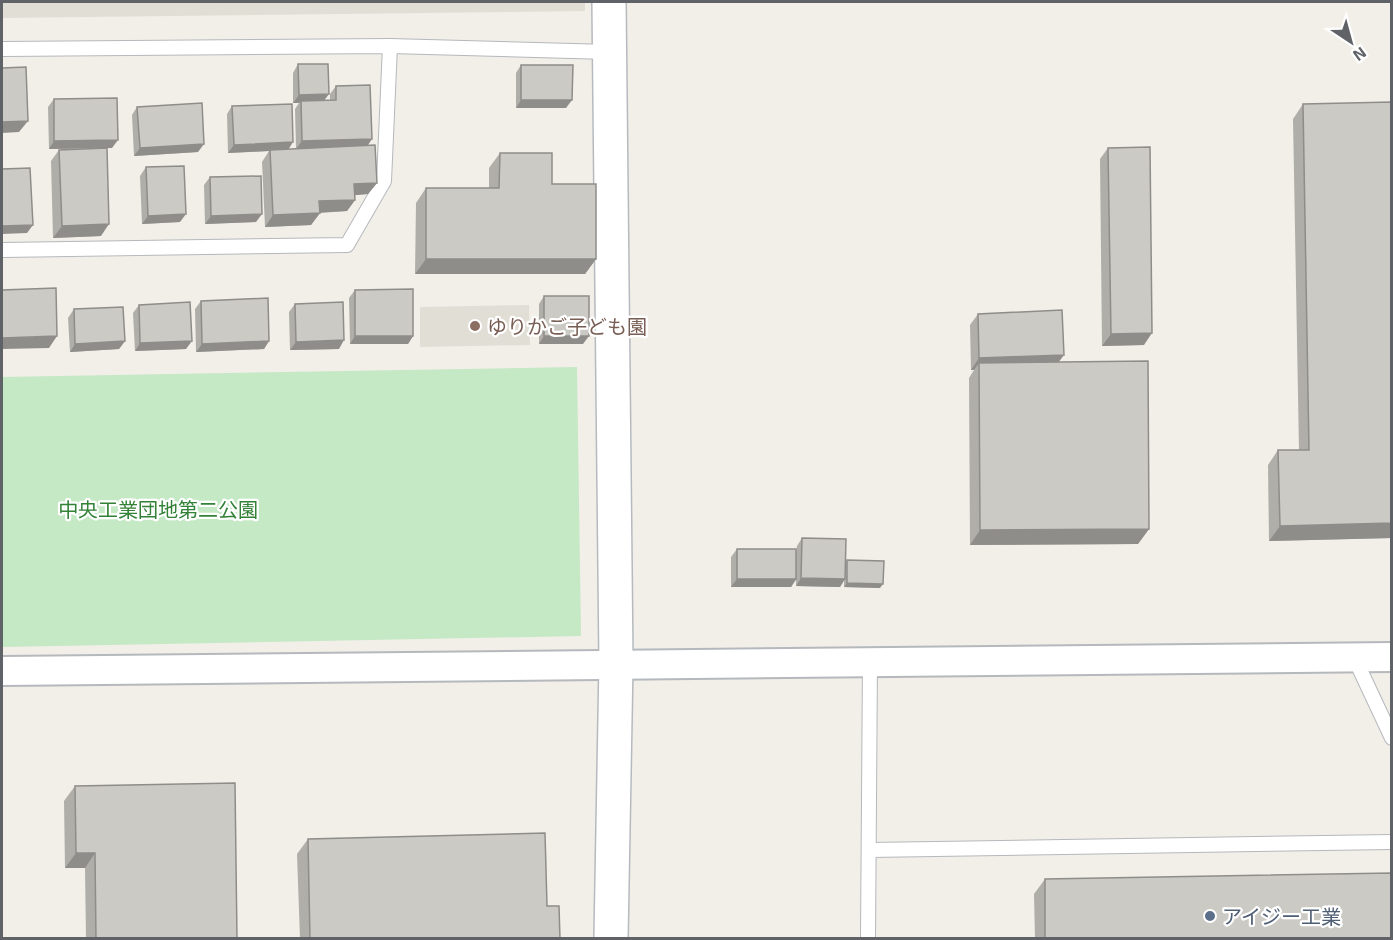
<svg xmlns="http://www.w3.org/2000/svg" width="1393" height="940" font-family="'Exo 2','Noto Sans JP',sans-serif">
	<rect width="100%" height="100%" fill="#f1efe8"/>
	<!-- education -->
	<g fill="#e1ded6">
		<path d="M 2,2 L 585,2 L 585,11 L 2,18 Z"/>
		<path d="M 529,305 L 530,345 L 420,347 L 420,307 Z"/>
	</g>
	<!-- green -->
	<path fill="#c5e8c5" d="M 577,367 L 581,636 L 2,647 L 2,377 Z"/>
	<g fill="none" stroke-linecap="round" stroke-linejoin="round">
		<!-- lane casing -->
		<g stroke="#b5b8bc" stroke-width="16">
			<g id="lane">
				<path d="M 2,49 L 390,46 L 610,52"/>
				<path d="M 2,250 L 347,245 L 384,181 L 390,46"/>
				<path d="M 1354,657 L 1392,738"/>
				<path d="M 869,850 L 1392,842"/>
				<path d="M 868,938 L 870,662"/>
			</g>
		</g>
		<!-- street casing -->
		<g stroke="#b5b8bc" stroke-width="32">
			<path id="street" d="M 2,671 L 1392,657"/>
		</g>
		<!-- secondary casing -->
		<g stroke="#b6babf" stroke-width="36">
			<path id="secondary" d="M 609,2 L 616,663 L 611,938"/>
		</g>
		<!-- lane -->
		<use href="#lane" stroke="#fff" stroke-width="14"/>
		<!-- street -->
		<use href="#street" stroke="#fff" stroke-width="28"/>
		<!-- secondary -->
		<use href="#secondary" stroke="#fff" stroke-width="33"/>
	</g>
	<!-- wall -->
	<g fill="#afaea9">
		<path d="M 298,64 L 325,100 L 330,100 L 330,94 L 336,86 L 368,145 L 377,183 L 368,194 L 355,195 L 355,200 L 347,211 L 320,213 L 311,225 L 265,227 L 262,162 L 269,151 L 228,153 L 227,114 L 232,106 L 288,149 L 296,149 L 295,109 L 299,103 L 293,103 L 293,73 Z"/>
		<path d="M 521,65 L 566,108 L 516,108 L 516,73 Z"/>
		<path d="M 54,99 L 112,148 L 107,148 L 101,236 L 53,238 L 51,161 L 59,150 L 105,148 L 49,149 L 48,107 Z"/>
		<path d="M 1303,104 L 1392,538 L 1269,541 L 1268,465 L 1278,450 L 1299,450 L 1293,119 Z"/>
		<path d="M 137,107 L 198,152 L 134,156 L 132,115 Z"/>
		<path d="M 1108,148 L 1144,345 L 1102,346 L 1100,159 Z"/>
		<path d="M 500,153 L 552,184 L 596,259 L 585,274 L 415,274 L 416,203 L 426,188 L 489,188 L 489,168 Z"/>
		<path d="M 146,167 L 180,222 L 142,224 L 140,176 Z"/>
		<path d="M 210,177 L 256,222 L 205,224 L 204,185 Z"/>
		<path d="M 355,290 L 413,336 L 408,344 L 350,344 L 349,298 Z"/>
		<path d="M 544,296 L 583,344 L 539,344 L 539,304 Z"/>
		<path d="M 201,301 L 269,341 L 264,349 L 196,352 L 195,309 Z"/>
		<path d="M 295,304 L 339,349 L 290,350 L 289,312 Z"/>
		<path d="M 139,305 L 186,349 L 135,351 L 133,313 Z"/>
		<path d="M 74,309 L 125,341 L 119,349 L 70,352 L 68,318 Z"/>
		<path d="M 978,314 L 1059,362 L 1149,529 L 1138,544 L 970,545 L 969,378 L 974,370 L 971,370 L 970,325 Z"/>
		<path d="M 802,538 L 846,562 L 847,560 L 880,588 L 844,587 L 844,580 L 840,587 L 796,586 L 796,580 L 791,587 L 731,587 L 731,557 L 737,549 L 796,552 L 797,546 Z"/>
		<path d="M 75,786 L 237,939 L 86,939 L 85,868 L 65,868 L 64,801 Z"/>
		<path d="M 308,839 L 547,906 L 560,939 L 300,939 L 297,854 Z"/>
		<path d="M 1045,879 L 1392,939 L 1035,939 L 1034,894 Z"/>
	</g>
	<!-- shaded-wall -->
	<g fill="#8f8d8a">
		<path d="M 329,94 L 323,102 L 301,101 L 299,103 L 293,103 L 299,95 Z"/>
		<path d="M 521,100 L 572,100 L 566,108 L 516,108 Z"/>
		<path d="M 28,121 L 19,132 L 2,133 L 2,122 Z"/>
		<path d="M 372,139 L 366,148 L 296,149 L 302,141 Z"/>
		<path d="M 118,140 L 112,148 L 49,149 L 54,141 Z"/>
		<path d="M 293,142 L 288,150 L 228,153 L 234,145 Z"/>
		<path d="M 204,144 L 198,152 L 134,156 L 140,148 Z"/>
		<path d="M 377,183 L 368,194 L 346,196 L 354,184 Z"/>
		<path d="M 355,200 L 347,211 L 311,213 L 319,201 Z"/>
		<path d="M 320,213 L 311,225 L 265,227 L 273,215 Z"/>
		<path d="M 186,214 L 180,222 L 142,224 L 148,216 Z"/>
		<path d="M 262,214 L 256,222 L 205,224 L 211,216 Z"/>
		<path d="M 109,224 L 101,236 L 53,238 L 62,226 Z"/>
		<path d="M 33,225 L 27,233 L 2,234 L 2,226 Z"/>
		<path d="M 426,259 L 596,259 L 585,274 L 415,274 Z"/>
		<path d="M 1152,333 L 1144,345 L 1102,346 L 1111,334 Z"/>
		<path d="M 57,336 L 49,348 L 2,349 L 2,338 Z"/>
		<path d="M 355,336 L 413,336 L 408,344 L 350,344 Z"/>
		<path d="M 544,336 L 589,336 L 583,344 L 539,344 Z"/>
		<path d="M 344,340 L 339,349 L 290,350 L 296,342 Z"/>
		<path d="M 125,341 L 119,349 L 70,352 L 75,344 Z"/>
		<path d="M 192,341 L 186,349 L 135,351 L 140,343 Z"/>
		<path d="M 269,341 L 264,349 L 196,352 L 202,344 Z"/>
		<path d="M 1064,355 L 1055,367 L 979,363 L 974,370 L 971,370 L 979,358 Z"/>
		<path d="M 1392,523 L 1392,538 L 1269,541 L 1280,526 Z"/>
		<path d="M 1149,529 L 1138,544 L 970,545 L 980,530 Z"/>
		<path d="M 801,578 L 845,579 L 840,587 L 796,586 Z"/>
		<path d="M 737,579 L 796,579 L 791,587 L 731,587 Z"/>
		<path d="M 847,583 L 883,584 L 880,588 L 844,587 Z"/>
		<path d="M 76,853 L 95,853 L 85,868 L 65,868 Z"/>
	</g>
	<!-- building -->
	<g fill="#cccac5" stroke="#8f8d8a" stroke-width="1.5">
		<path d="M 298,64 L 328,64 L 329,94 L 299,95 Z"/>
		<path d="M 521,65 L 573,65 L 572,100 L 521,100 Z"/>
		<path d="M 26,67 L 28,121 L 2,122 L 2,68 Z"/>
		<path d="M 370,85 L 372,139 L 302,141 L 301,101 L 336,100 L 336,86 Z"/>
		<path d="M 117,98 L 118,140 L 54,141 L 54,99 Z"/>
		<path d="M 1392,102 L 1392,523 L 1280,526 L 1278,450 L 1309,450 L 1303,104 Z"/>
		<path d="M 202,103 L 204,144 L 140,148 L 137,107 Z"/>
		<path d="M 292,104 L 293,142 L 234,145 L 232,106 Z"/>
		<path d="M 375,145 L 377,183 L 354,184 L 355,200 L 319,201 L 320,213 L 273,215 L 270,150 Z"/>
		<path d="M 1150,147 L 1152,333 L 1111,334 L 1108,148 Z"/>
		<path d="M 107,148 L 109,224 L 62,226 L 59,150 Z"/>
		<path d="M 500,153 L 552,153 L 552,184 L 596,184 L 596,259 L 426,259 L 426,188 L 499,188 Z"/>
		<path d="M 184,166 L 186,214 L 148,216 L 146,167 Z"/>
		<path d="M 30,168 L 33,225 L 2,226 L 2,169 Z"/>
		<path d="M 261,176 L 262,214 L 211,216 L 210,177 Z"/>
		<path d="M 56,288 L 57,336 L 2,338 L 2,290 Z"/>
		<path d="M 413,289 L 413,336 L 355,336 L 355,290 Z"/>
		<rect x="544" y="296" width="45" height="40"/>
		<path d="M 268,298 L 269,341 L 202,344 L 201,301 Z"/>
		<path d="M 190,302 L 192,341 L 140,343 L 139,305 Z"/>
		<path d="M 343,302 L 344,340 L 296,342 L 295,304 Z"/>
		<path d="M 123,307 L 125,341 L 75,344 L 74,309 Z"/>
		<path d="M 1062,310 L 1064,355 L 979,358 L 978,314 Z"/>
		<path d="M 1148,361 L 1149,529 L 980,530 L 979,363 Z"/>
		<path d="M 802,538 L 846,539 L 845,579 L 801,578 Z"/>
		<rect x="737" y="549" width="59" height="30"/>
		<path d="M 847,560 L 884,561 L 883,584 L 847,583 Z"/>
		<path d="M 235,783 L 237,939 L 96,939 L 95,853 L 76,853 L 75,786 Z"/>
		<path d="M 545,833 L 547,906 L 559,906 L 560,939 L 310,939 L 308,839 Z"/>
		<path d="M 1392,873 L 1392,939 L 1045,939 L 1045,879 Z"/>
	</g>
	<!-- markers -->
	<circle fill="#8d6e63" stroke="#fff" stroke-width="2" cx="475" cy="326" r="6"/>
	<circle fill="#5c6f8a" stroke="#fff" stroke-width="2" cx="1210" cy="916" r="6"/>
	<g text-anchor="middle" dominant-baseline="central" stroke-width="4.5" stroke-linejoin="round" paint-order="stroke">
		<!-- education labels -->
		<g font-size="20" fill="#785e54" stroke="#fff" text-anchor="start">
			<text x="487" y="326">ゆりかご子ども園</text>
		</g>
		<!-- park labels -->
		<g font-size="20" fill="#348238" stroke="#fff">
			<text x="158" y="509">中央工業団地第二公園</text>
		</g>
		<!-- service labels -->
		<g font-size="20" fill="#4e5e75" stroke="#fff" text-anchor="start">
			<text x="1222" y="916">アイジー工業</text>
		</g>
	</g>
	<!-- border -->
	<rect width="1393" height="940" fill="none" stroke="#5f6368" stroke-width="6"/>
	<!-- north arrow -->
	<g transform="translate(1351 42) rotate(144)" stroke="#ffffff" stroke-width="4.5" paint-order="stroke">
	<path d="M0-4.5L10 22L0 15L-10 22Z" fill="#5f6368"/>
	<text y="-9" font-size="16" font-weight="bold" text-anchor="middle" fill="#5f6368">N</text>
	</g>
</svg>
